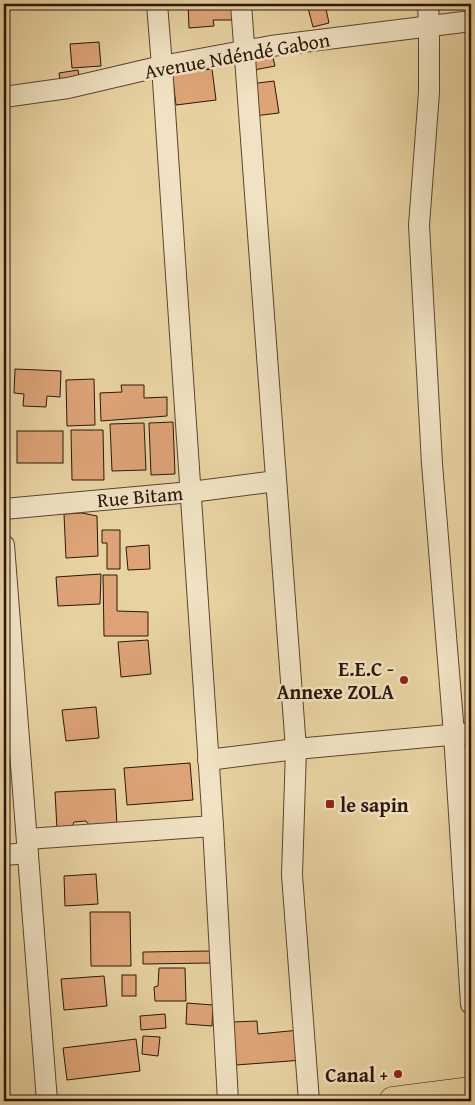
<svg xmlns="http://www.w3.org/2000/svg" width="475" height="1105" font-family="'Gentium Book Plus',serif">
	<rect width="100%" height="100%" fill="#e8d2a2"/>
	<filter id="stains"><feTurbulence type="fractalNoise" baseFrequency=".004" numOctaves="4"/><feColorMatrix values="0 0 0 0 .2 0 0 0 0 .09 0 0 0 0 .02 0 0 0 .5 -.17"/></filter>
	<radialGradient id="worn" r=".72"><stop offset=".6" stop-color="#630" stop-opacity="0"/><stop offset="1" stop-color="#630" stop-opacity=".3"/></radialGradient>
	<!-- building -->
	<g fill="#dea478" stroke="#2c1607">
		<path d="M 188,4 L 231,4 L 232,20 L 213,20 L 214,26 L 189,28 Z"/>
		<path d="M 307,4 L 325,4 L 329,23 L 313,27 Z"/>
		<path d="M 99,42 L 101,66 L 72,68 L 70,44 Z"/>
		<path d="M 272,54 L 275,66 L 254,70 L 251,58 Z"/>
		<path d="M 212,69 L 216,100 L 176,105 L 172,73 Z"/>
		<path d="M 78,70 L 80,84 L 61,86 L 59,73 Z"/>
		<path d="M 274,81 L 279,113 L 254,116 L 250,84 Z"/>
		<path d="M 15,369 L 61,371 L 60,397 L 47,396 L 46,407 L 23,406 L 24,394 L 14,393 Z"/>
		<path d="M 94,379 L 95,425 L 67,426 L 66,380 Z"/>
		<path d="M 121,385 L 144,385 L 144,398 L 167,397 L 167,416 L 101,421 L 100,393 L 122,392 Z"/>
		<path d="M 173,422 L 175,474 L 151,475 L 149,423 Z"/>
		<path d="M 144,423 L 146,470 L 112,471 L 110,424 Z"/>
		<path d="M 71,430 L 103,430 L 104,480 L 72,480 Z"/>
		<rect x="17" y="431" width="46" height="32"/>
		<path d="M 82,513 L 97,516 L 98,556 L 66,558 L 64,514 Z"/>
		<path d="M 102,530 L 120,530 L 120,569 L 107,569 L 107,543 L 102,543 Z"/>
		<path d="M 149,545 L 150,569 L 128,570 L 126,547 Z"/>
		<path d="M 101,574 L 100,604 L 58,606 L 56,577 Z"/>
		<path d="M 103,575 L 117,575 L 117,611 L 148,612 L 148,636 L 104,636 Z"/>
		<path d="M 148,640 L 151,674 L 121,677 L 118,642 Z"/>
		<path d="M 96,707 L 99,738 L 66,741 L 62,710 Z"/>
		<path d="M 190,763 L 193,800 L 127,805 L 124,768 Z"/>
		<path d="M 115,789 L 117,825 L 89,825 L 86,821 L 74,822 L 72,827 L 57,829 L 55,792 Z"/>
		<path d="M 96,874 L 98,904 L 65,906 L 64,876 Z"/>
		<path d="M 90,912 L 130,912 L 131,966 L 91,966 Z"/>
		<path d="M 210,951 L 210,963 L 143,964 L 143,952 Z"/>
		<path d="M 159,968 L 185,968 L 186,1001 L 155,1001 L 154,987 L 158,986 Z"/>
		<rect x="122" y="975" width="14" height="21"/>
		<path d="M 104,976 L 107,1006 L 64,1010 L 61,979 Z"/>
		<path d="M 187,1003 L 213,1005 L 212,1026 L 186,1024 Z"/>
		<path d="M 165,1014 L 166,1028 L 141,1030 L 140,1016 Z"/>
		<path d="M 257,1021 L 258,1034 L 300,1030 L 303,1060 L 236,1065 L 233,1022 Z"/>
		<path d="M 143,1036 L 160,1037 L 158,1056 L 142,1054 Z"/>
		<path d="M 136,1039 L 140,1071 L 67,1080 L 63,1048 Z"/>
	</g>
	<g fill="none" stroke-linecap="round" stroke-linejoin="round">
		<!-- street casing -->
		<g stroke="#5b452e" stroke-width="22">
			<g id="street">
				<path d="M 157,4 L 162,66 L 213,826 L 228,1101"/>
				<path d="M 241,4 L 296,749 L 292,875 L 309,1101"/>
				<path d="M 428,4 L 429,26 L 429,92 L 419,225 L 432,464 L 454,734 L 471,1004"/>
				<path d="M 4,97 L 68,88 L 162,66 L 271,46 L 471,21"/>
				<path d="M 4,509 L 191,492 L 276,481"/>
				<path d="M 4,545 L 47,1101"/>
				<path d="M 208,760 L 296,749 L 471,733"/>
				<path d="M 27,839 L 213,826"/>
				<path d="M 4,855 L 28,853"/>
			</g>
		</g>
		<!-- highway casing -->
		<g stroke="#2c1607" stroke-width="29">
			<path id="highway" d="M 393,1101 L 471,1091"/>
		</g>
		<!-- street -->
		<use href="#street" stroke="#f0e2c3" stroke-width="20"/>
		<!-- highway -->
		<use href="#highway" stroke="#e8d2a2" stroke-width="28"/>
	</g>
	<!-- markers -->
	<g fill="#8f2418" stroke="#f0e2c3" stroke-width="2">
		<circle cx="404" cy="680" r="5"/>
		<rect x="325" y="799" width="10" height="10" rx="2.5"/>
		<circle cx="398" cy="1074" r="5"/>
	</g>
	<g text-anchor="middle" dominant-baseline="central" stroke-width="5" stroke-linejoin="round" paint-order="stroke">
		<!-- street labels -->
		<g font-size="20" fill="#2c1607" stroke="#f0e2c3">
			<text transform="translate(237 55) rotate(-10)">Avenue Ndéndé Gabon</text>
			<text transform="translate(140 496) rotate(-5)">Rue Bitam</text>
		</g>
		<!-- poi labels -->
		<g font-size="20" font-weight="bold" fill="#2c1607" stroke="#f0e2c3" text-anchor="end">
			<text x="394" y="668">E.E.C -<tspan x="394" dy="23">Annexe ZOLA</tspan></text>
			<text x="340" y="804" text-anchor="start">le sapin</text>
			<text x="388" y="1074">Canal +</text>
		</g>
	</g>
	<!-- margin -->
	<rect width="475" height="1105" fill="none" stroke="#e8d2a2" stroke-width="20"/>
	<rect x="5" y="5" width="465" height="1095" fill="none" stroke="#2c1607" stroke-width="2.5"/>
	<rect x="10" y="10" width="455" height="1085" fill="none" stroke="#2c1607"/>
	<rect width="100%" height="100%" filter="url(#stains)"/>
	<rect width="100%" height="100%" fill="url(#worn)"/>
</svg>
